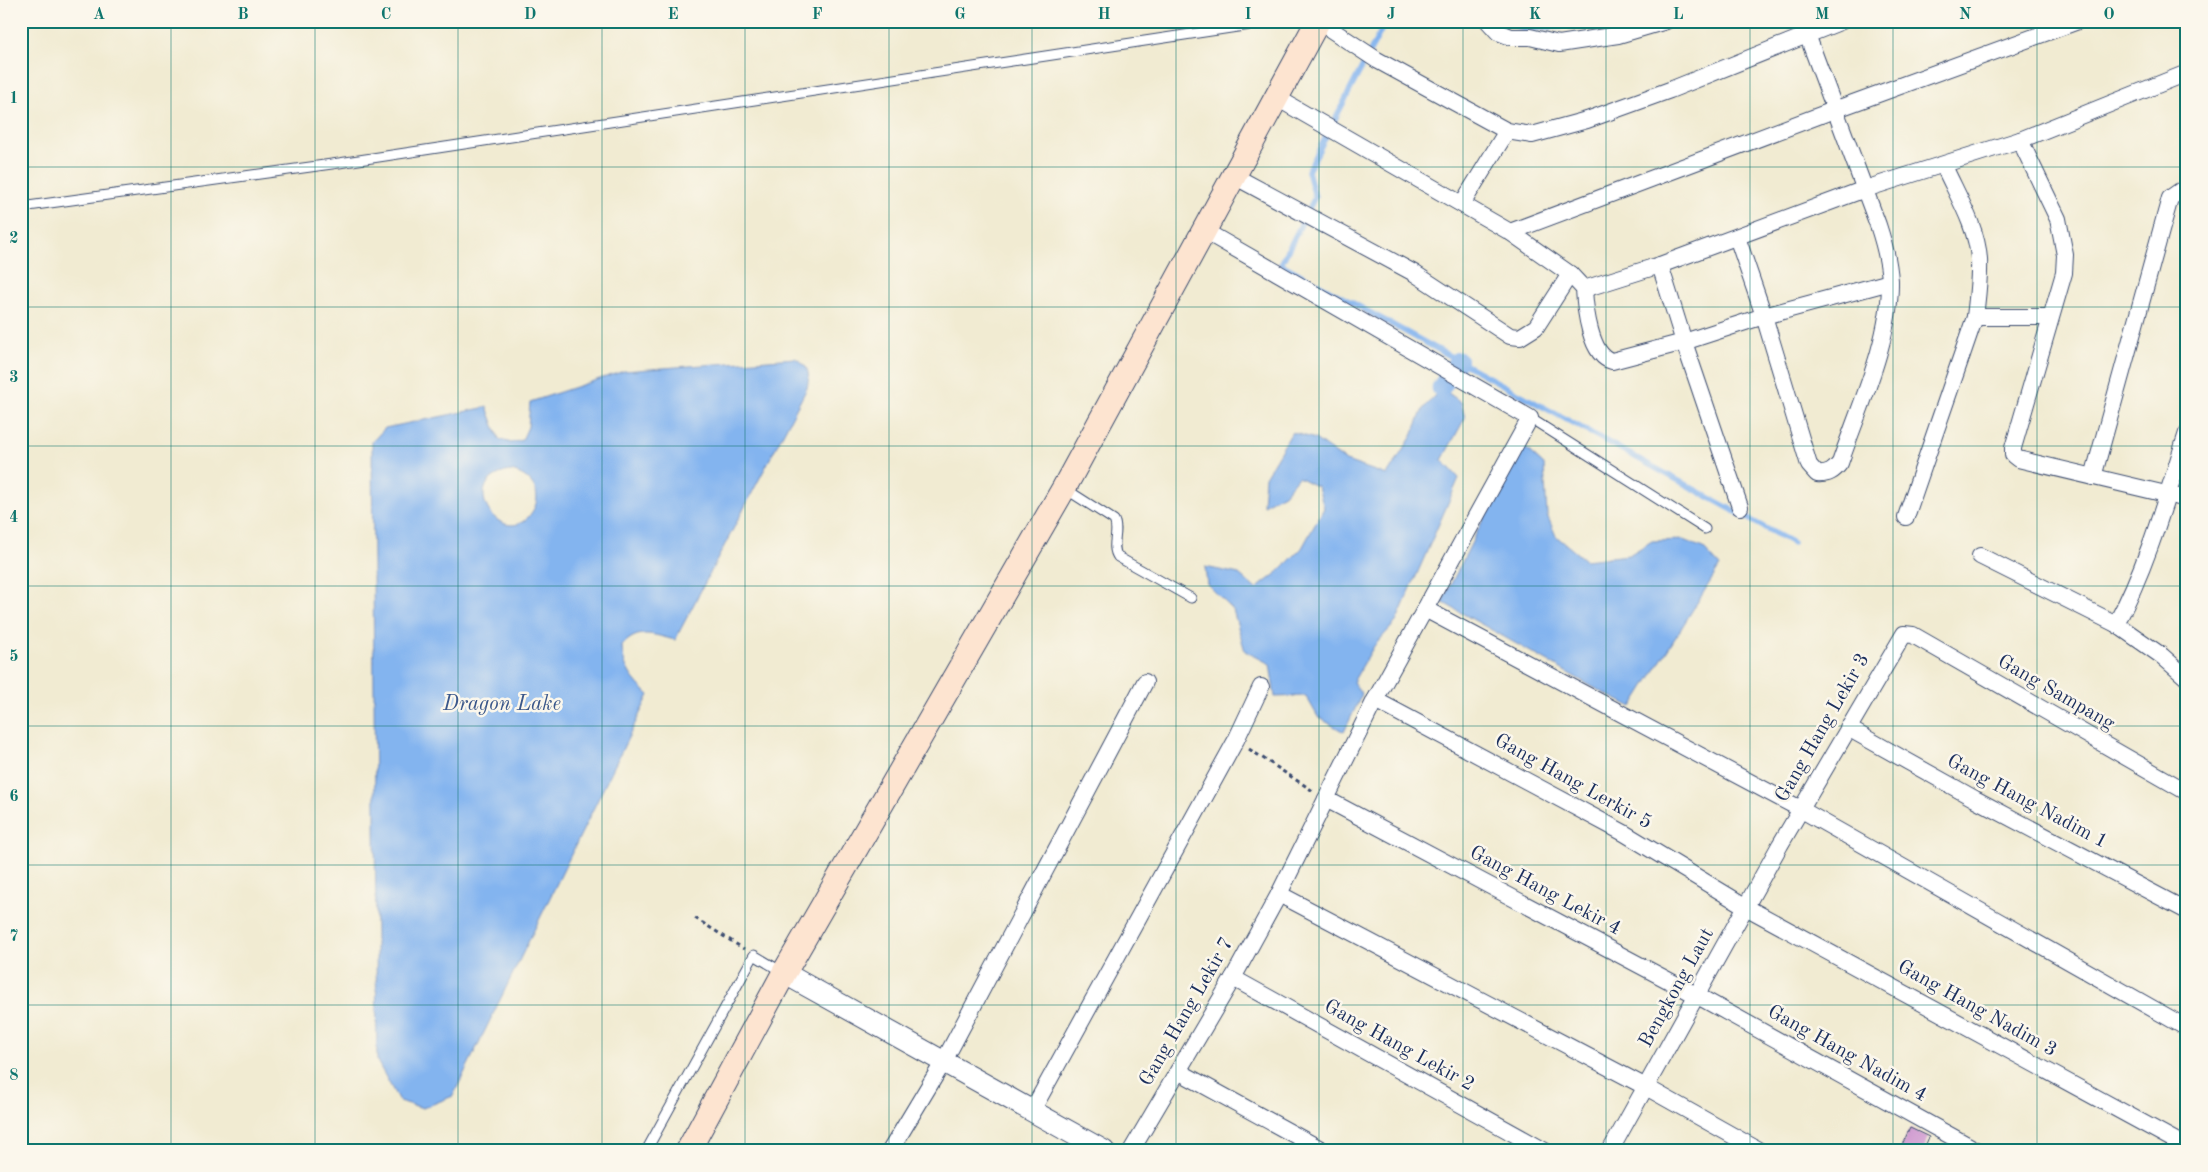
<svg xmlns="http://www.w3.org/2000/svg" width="2208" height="1172" font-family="'Old Standard TT',serif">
	<rect width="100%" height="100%" fill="#fbf7ec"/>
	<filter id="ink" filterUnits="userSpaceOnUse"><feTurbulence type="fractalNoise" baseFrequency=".02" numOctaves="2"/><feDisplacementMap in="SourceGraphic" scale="10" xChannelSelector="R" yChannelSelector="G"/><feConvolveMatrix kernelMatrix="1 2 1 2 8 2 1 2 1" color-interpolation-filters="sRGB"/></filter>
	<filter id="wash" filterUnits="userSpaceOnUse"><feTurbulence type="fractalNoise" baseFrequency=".0096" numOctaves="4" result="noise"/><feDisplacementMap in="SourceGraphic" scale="20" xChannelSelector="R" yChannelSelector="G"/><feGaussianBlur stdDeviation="1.12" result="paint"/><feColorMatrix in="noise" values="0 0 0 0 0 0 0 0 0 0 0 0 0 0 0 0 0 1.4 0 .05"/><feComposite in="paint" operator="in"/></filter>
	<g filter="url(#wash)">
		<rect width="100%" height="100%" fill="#f1ebd2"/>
		<!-- water -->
		<g fill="#83b4ef" stroke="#4f72a6" fill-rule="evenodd">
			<path d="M 795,358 C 809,366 810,373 807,388 L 675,640 C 654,635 638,627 622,646 C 623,669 634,681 649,695 L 453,1096 L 423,1108 L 399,1101 L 377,1061 L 372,442 L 385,428 L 487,407 L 499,439 L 511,443 L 522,440 L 528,427 L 530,402 L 624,371 ZM 510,471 C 530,474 545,493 532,512 C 505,554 452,481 510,471 Z"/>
			<path d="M 1441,388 L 1461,402 L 1465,418 L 1442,460 L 1459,478 L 1396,622 L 1374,646 L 1353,682 L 1362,694 L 1344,732 L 1318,717 L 1306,696 L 1275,697 L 1270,664 L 1245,651 L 1233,610 L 1207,584 L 1205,567 L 1239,574 L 1256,589 L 1278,572 L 1302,548 L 1324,508 L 1318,487 L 1298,477 L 1284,494 L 1263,505 L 1265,477 L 1292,432 L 1315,439 L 1346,461 L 1387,475 L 1412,436 L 1423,409 Z"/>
			<path d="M 1521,444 L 1544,465 L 1547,515 L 1556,536 L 1585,560 L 1629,555 L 1652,541 L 1683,540 L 1703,548 L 1720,566 L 1632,707 L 1600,691 L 1442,602 Z"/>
		</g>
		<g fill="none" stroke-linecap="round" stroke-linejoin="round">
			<!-- stream -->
			<g stroke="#83b4ef" stroke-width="5.5">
				<path d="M 1386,21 L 1308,171 L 1315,197 L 1281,264 L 1793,543"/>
				<path d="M 1508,21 L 1523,30 L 1577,24 L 1580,21"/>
			</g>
			<!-- canal -->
			<path stroke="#83b4ef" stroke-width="19" d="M 1441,388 L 1458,361"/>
		</g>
		<g id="blocks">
			<!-- building -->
			<path fill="#ca8fcd" d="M 1910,1128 L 1929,1137 L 1923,1151 L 1899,1151 Z"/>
		</g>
	</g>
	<g filter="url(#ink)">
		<use href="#blocks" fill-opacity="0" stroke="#3b4b6f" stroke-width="1"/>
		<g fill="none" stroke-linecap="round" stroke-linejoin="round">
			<!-- service casing -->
			<g stroke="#3b4b6f" stroke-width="11">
				<g id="service">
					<path d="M 21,207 L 339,163 L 1277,21"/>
					<path d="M 1530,418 L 1705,529"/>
					<path d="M 1064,488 L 1114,520 C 1120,531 1110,546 1118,557 L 1191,598"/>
					<path d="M 646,1151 L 754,955 L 784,973"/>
				</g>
			</g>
			<!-- minor casing -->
			<g stroke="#3b4b6f" stroke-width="18">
				<g id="minor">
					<path d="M 1318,21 L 1377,60 L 1507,131 L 1532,135 L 1587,120 L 1670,90 L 1842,21"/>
					<path d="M 1488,21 L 1498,32 L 1511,37 L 1530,37 L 1559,44 L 1618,35 L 1666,21"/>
					<path d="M 1277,98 L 1510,232 L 1570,274 L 1584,289 C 1585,308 1590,356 1612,361 L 1684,342 L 1740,507"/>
					<path d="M 2020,140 L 2058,219 L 2065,255 L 2064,273 L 2013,448 L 2013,455 L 2018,459 L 2187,499"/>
					<path d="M 1234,176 L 1414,273 L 1510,336 L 1520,337 L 1536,327 L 1570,274"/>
					<path d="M 1462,204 L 1507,131"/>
					<path d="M 1510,232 L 1834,110 L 2078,21"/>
					<path d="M 1737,237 L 1764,316 L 1809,465 L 1817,474 C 1828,475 1834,471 1840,463 C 1859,408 1891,339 1890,281 C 1889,262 1884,243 1878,225 L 1802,21"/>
					<path d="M 1660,265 L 1684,342 L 1764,316 L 1890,282"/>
					<path d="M 1584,289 L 1660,265 L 1865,189 L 2020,140 L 2187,73"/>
					<path d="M 1975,317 L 2050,317"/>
					<path d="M 2093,477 L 2170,198 L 2180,191 L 2187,191"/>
					<path d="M 1906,517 L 1975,317 C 1977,298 1980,279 1979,259 C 1977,227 1957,195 1944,166"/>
					<path d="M 1980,556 L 2116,624 L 2162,656 L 2187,678"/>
					<path d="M 1425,609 L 1793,805 L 2187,1028"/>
					<path d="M 2116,624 C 2148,564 2166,498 2187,433"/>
					<path d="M 1375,700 L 1624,833 L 1753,911 L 2187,1147"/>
					<path d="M 1848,728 L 1975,799 L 2187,911"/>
					<path d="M 1326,799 L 1696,995 L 1978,1151"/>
					<path d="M 1279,894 L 1646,1087 L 1760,1151"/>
					<path d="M 1233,978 L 1545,1151"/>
					<path d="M 1178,1071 L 1324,1151"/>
					<path d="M 1032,1111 L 1236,740 L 1261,687"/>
					<path d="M 890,1151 L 944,1061 L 1145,682"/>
					<path d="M 1131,1151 L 1233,978 L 1279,894 L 1375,700 L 1530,418 L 1203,230"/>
					<path d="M 1610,1151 L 1780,845 L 1904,634 L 1913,635 L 2187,792"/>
				</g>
			</g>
			<!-- tertiary casing -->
			<g stroke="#3b4b6f" stroke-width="23">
				<path id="tertiary" d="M 784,973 L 1104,1151"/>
			</g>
			<!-- secondary casing -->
			<g stroke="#3b4b6f" stroke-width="26">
				<path id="secondary" d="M 688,1151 L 784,973 L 1064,488 L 1318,21"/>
			</g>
			<!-- path -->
			<g stroke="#3b4b6f" stroke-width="3" stroke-dasharray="4 4" stroke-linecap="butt">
				<path d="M 1249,749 L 1313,791"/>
				<path d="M 695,918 L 744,949"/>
			</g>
			<!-- service -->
			<use href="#service" stroke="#fff" stroke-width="9"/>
			<!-- minor -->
			<use href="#minor" stroke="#fff" stroke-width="16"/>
			<!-- tertiary -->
			<use href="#tertiary" stroke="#fff" stroke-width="21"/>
			<!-- secondary -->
			<use href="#secondary" stroke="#fde4d0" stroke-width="24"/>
		</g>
	</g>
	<!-- grid -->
	<path fill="none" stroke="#0f766e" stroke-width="1" stroke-opacity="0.55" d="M 171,21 L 171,1151M 315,21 L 315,1151M 458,21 L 458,1151M 602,21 L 602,1151M 745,21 L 745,1151M 889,21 L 889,1151M 1032,21 L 1032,1151M 1176,21 L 1176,1151M 1319,21 L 1319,1151M 1463,21 L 1463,1151M 1606,21 L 1606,1151M 1750,21 L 1750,1151M 1893,21 L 1893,1151M 2037,21 L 2037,1151M 21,167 L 2187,167M 21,307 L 2187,307M 21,446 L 2187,446M 21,586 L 2187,586M 21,726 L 2187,726M 21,865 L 2187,865M 21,1005 L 2187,1005"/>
	<g text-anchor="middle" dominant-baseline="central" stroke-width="5" stroke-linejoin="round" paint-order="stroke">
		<!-- street labels -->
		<g font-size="20" fill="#1b2f5e" stroke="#fbf7ec">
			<text transform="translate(2056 693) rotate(30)">Gang Sampang</text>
			<text transform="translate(1823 728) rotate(-60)">Gang Hang Lekir 3</text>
			<text transform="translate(1573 782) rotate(29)">Gang Hang Lerkir 5</text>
			<text transform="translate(2027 802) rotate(28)">Gang Hang Nadim 1</text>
			<text transform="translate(1545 891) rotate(28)">Gang Hang Lekir 4</text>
			<text transform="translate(1677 988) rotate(-61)">Bengkong Laut</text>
			<text transform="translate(1977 1009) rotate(29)">Gang Hang Nadim 3</text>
			<text transform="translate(1187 1012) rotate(-60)">Gang Hang Lekir 7</text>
			<text transform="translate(1399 1046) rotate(29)">Gang Hang Lekir 2</text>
			<text transform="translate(1847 1054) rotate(29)">Gang Hang Nadim 4</text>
		</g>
		<!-- water labels -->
		<g font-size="21" font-style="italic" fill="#3a578a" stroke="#fbf7ec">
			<text x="502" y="704">Dragon Lake</text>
		</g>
	</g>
	<!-- margin -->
	<rect width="2208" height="1172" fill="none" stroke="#fbf7ec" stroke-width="55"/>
	<rect x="28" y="28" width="2152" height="1116" fill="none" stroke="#0f766e" stroke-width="2"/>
	<g font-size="16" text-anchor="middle" font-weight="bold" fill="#0f766e">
		<text x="99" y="19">A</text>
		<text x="243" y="19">B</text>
		<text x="386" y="19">C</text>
		<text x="530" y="19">D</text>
		<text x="673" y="19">E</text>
		<text x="817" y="19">F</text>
		<text x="960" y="19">G</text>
		<text x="1104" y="19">H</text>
		<text x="1248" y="19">I</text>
		<text x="1391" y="19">J</text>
		<text x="1535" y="19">K</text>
		<text x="1678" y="19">L</text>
		<text x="1822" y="19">M</text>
		<text x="1965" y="19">N</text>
		<text x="2109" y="19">O</text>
		<text x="14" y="103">1</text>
		<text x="14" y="243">2</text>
		<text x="14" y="382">3</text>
		<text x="14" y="522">4</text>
		<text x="14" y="661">5</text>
		<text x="14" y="801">6</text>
		<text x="14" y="941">7</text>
		<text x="14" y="1080">8</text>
	</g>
</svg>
